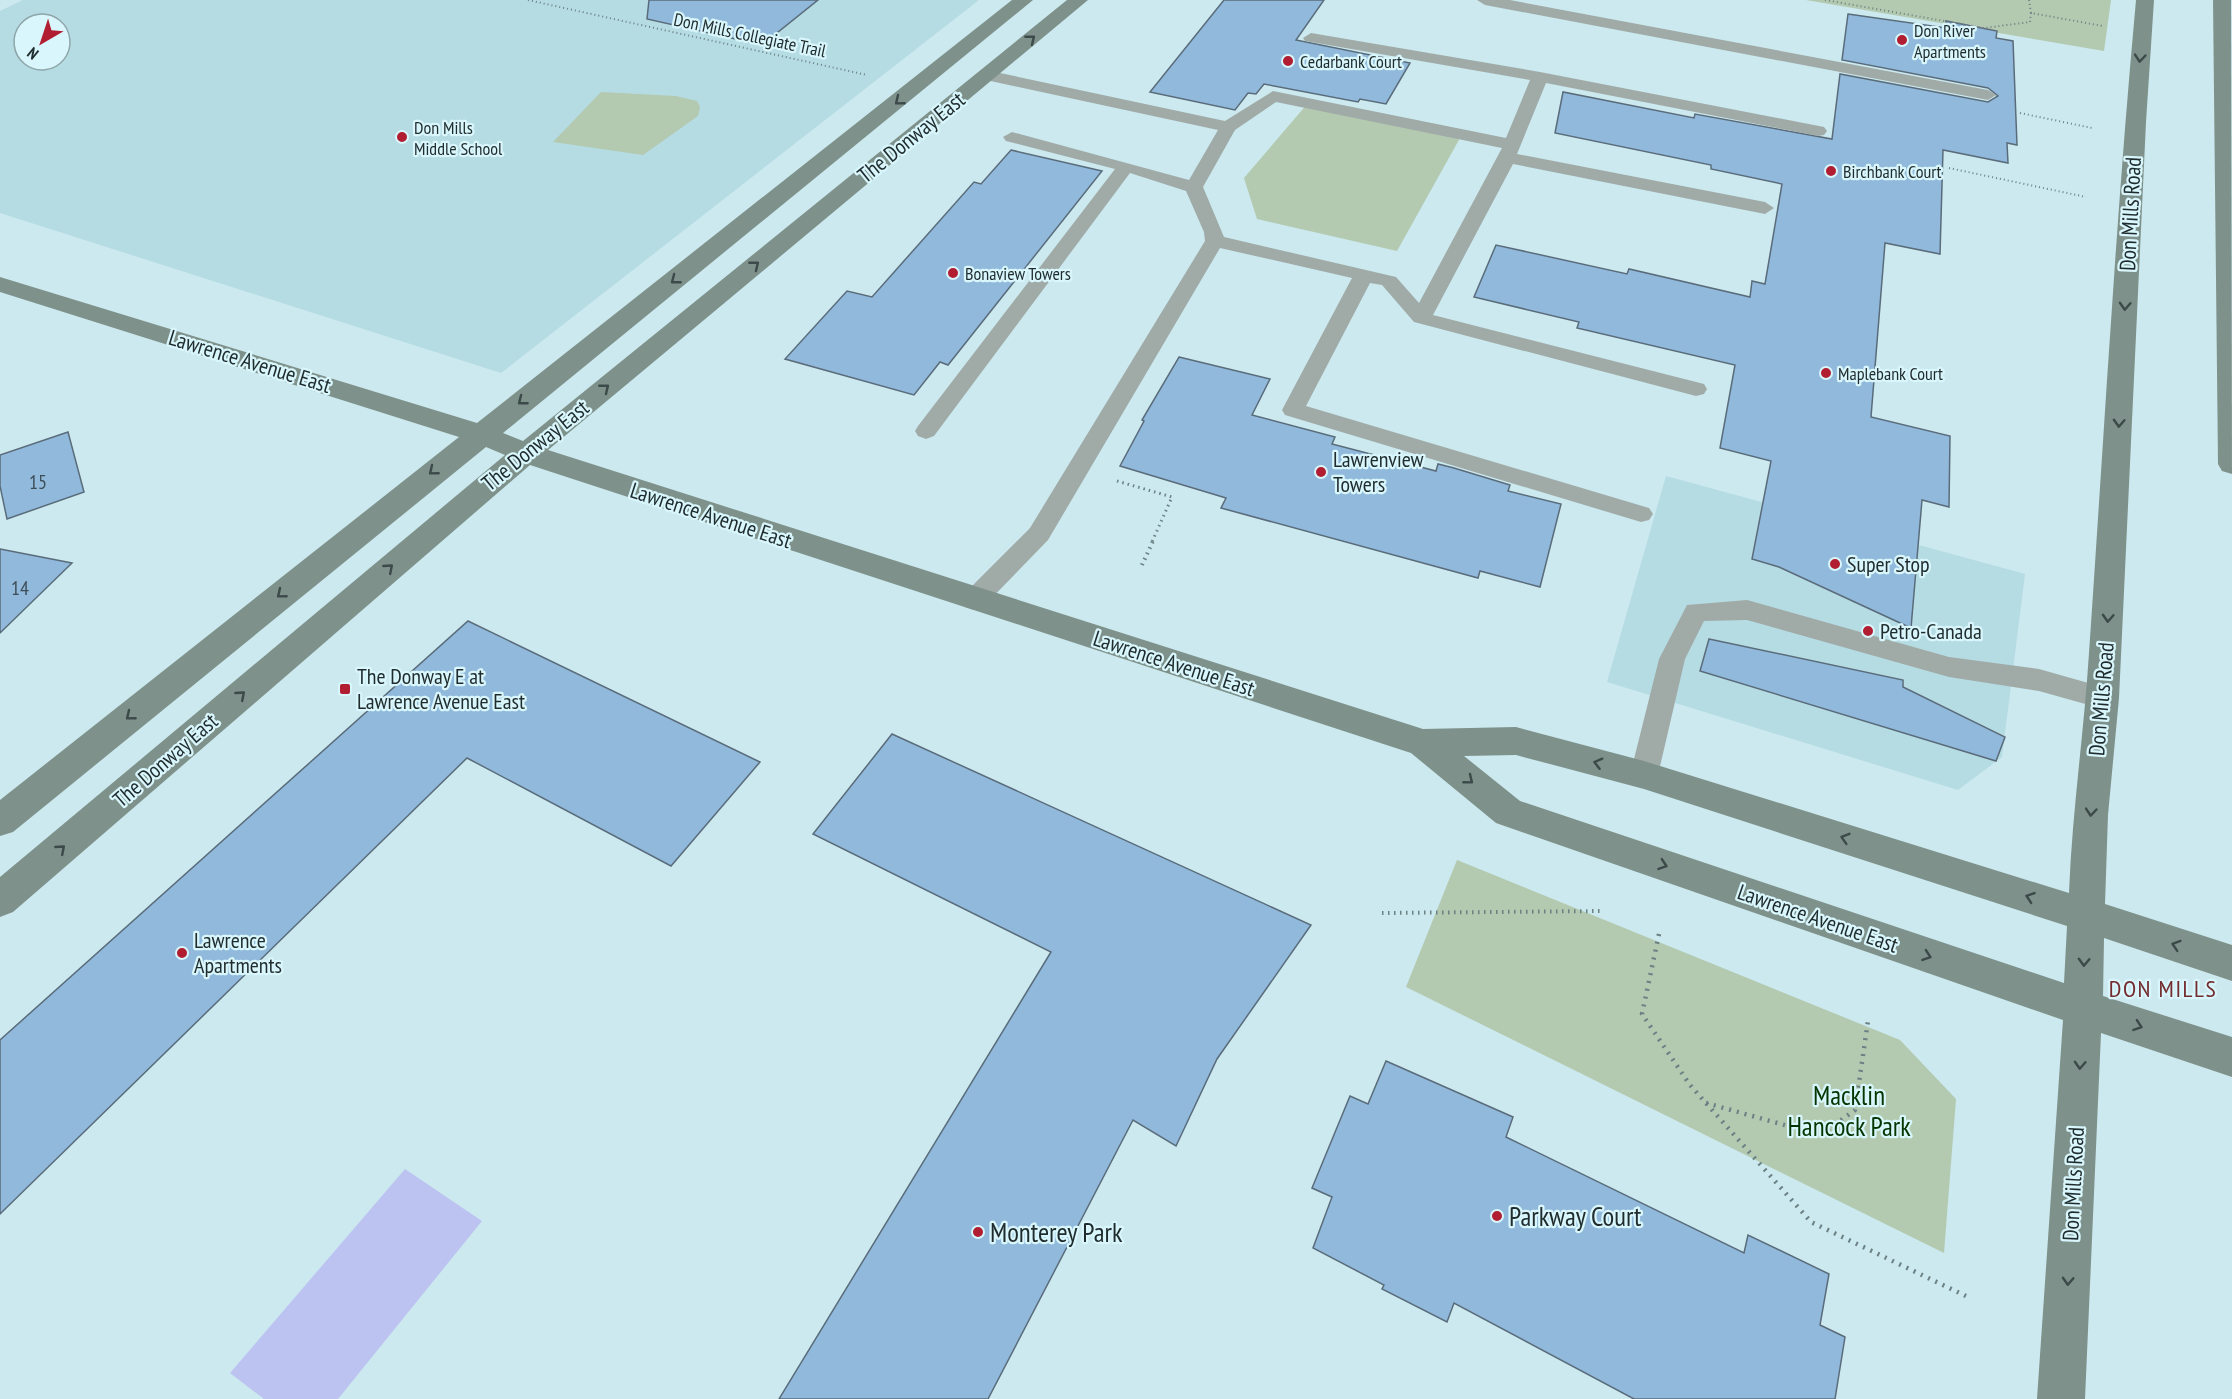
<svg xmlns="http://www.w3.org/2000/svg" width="2232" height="1399" font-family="'PT Sans Narrow',sans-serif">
	<rect width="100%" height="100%" fill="#cbe9ee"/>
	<!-- built -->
	<g fill="#b6dce3" fill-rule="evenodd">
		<path d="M 23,0 L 979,0 L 501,373 L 0,213 L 0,11 ZM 24,24 L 60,24 L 60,60 L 24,60 Z"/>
		<path d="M 1666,476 L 2025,574 L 2002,757 L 1958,790 L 1607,682 Z"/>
	</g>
	<!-- green -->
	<g fill="#b3c9b0">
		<path d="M 1806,0 L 2111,0 L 2104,51 Z"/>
		<path d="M 601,92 L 676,96 L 697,101 L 700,107 L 698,116 L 643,155 L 553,142 Z"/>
		<path d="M 1309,102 L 1460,138 L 1397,251 L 1257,219 L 1244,178 Z"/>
		<path d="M 1457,860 L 1900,1040 L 1956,1099 L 1944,1253 L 1406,987 Z"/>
	</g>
	<!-- water -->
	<path fill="#bdc3f1" d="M 405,1169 L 482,1221 L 338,1399 L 264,1399 L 230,1373 Z"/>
	<!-- building -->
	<g fill="#91b9db" stroke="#5a6c7b" stroke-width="1.5">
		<path d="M 649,0 L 818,0 L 762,45 L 647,19 Z"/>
		<path d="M 1224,0 L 1324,0 L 1296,40 L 1410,63 L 1386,104 L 1360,99 L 1358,102 L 1264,84 L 1256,94 L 1248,93 L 1235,110 L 1150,92 Z"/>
		<path d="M 1848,14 L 1946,28 L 1946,21 L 1997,31 L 1996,38 L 2013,41 L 2017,145 L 2007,143 L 2008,163 L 1943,150 L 1940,254 L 1885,243 L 1871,417 L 1950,436 L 1949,507 L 1922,500 L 1911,628 L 1779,567 L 1752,559 L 1771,461 L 1720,448 L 1735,365 L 1577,328 L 1579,322 L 1474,297 L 1496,245 L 1627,274 L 1629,269 L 1750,297 L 1752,281 L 1765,284 L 1782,184 L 1711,169 L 1711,165 L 1555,133 L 1563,92 L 1694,118 L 1695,114 L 1832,139 L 1840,74 L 1988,102 L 1998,96 L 1988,88 L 1842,60 Z"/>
		<path d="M 1011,150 L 1102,171 L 948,365 L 940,362 L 914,395 L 785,359 L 847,291 L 872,297 L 974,182 L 981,184 Z"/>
		<path d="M 1179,357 L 1270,379 L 1252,415 L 1335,437 L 1332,444 L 1436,471 L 1438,464 L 1454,468 L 1510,485 L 1508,491 L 1561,504 L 1540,587 L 1480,571 L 1478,578 L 1221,508 L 1226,498 L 1120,466 L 1144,421 L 1142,420 Z"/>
		<path d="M 68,432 L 84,492 L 7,519 L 0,486 L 0,455 Z"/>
		<path d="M 0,549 L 72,563 L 0,633 Z"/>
		<path d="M 468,621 L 760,762 L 671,866 L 467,758 L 0,1214 L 0,1040 Z"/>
		<path d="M 1709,639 L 1903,680 L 1903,687 L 2005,737 L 1996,761 L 1700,671 Z"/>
		<path d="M 892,734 L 1311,925 L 1217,1059 L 1176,1146 L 1133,1120 L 988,1399 L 779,1399 L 1051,952 L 813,834 Z"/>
		<path d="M 1386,1061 L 1513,1117 L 1506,1137 L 1744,1253 L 1748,1235 L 1829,1274 L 1820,1325 L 1845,1337 L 1835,1399 L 1634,1399 L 1454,1303 L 1447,1322 L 1382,1289 L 1384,1285 L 1313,1248 L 1332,1197 L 1312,1188 L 1350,1096 L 1368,1104 Z"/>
	</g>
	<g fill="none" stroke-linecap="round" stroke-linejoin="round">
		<!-- path-far3 -->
		<g stroke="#6c8184" stroke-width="2" stroke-dasharray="1 3" stroke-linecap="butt">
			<path d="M 528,0 L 867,75"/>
			<path d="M 1825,0 L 1984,28 L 2030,22 L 2031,13"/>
			<path d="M 2029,0 L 2031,13 L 2103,26"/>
			<path d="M 2020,113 L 2092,128"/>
			<path d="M 1949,168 L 2086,197"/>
		</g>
		<!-- path-far2 -->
		<path stroke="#6c8184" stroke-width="3" stroke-dasharray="1.5 4" stroke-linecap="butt" d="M 1117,481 L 1172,497 L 1152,542"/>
		<!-- path-far1 -->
		<g stroke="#6c8184" stroke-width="4" stroke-dasharray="1.5 4.5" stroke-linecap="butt">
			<path d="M 1142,565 L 1153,541"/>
			<path d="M 1382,913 L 1603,911"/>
		</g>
		<!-- path -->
		<g stroke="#6c8184" stroke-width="4.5" stroke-dasharray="2 6" stroke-linecap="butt">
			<path d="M 1659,934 L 1642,1014 L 1690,1085 L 1811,1222 L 1968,1297"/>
			<path d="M 1706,1103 L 1820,1135 L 1855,1110 L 1868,1021"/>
		</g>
		<!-- lane -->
		<g fill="#a0aba8" fill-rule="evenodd">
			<path d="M 1477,0 L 1510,0 L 1988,90 L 1996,95 L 1988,100 L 1485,5 Z"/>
			<path d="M 1311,33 L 1540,72 L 1824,127 L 1827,131 L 1824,135 L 1818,136 L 1546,83 L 1517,154 L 1765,202 L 1774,208 L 1765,214 L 1513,164 L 1433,315 L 1704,384 L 1707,389 L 1704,394 L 1696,396 L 1414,322 L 1382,285 L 1370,283 L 1306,406 L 1649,508 L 1653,514 L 1649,520 L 1641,522 L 1285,415 L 1282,410 L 1352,278 L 1220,248 L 1048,540 L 983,607 L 974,610 L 965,607 L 961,600 L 965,593 L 1030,528 L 1205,241 L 1204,232 L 1186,191 L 1130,173 L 934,436 L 926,439 L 918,436 L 915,431 L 918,426 L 1115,169 L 1006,141 L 1003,137 L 1012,132 L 1189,180 L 1218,130 L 986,80 L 978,75 L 986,70 L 1225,121 L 1273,91 L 1506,138 L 1530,80 L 1305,41 L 1303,38 ZM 1276,102 L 1502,148 L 1419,303 L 1396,277 L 1224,237 L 1203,187 L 1235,130 Z"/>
			<path d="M 1747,600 L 1949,657 L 2039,669 L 2113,690 L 2116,698 L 2113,706 L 2103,709 L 2039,691 L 1949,677 L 1747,620 L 1704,621 L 1685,659 L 1658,775 L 1654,783 L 1644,787 L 1634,783 L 1630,775 L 1659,659 L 1687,605 Z"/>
		</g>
		<!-- secondary -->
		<g fill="#7f918b" fill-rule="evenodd">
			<path d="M 1012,0 L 1033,0 L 503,433 L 523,441 L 1067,0 L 1088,0 L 548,450 L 1423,729 L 1516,727 L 1644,761 L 2069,893 C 2072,812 2084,733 2089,653 C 2104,435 2116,217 2136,0 L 2154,0 L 2146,122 L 2119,698 L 2108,815 L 2105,904 L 2232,945 L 2232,981 L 2104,938 L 2103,996 L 2232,1037 L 2232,1077 L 2101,1033 L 2085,1399 L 2037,1399 L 2063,1020 L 1496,823 L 1411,753 L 530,465 L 13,912 L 0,917 L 0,877 L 505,455 L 486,447 L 13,832 L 0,836 L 0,800 L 459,437 L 0,292 L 0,277 L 477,423 ZM 1516,755 L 1644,789 L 2067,926 L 2064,983 L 1520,801 L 1464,756 Z"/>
			<path d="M 2213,0 L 2231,0 L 2232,474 L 2222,471 L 2218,464 Z"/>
		</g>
	</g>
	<!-- one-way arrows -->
	<defs><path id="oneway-chevron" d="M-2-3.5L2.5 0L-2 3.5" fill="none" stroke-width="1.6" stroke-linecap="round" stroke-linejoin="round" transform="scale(1.5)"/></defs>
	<g stroke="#3c4a49">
		<use href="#oneway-chevron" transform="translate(1031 39) rotate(-39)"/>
		<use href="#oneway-chevron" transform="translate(2140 58) rotate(95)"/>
		<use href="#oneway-chevron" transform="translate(899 101) rotate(141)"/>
		<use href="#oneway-chevron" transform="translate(755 265) rotate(-39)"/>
		<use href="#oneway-chevron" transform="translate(675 280) rotate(142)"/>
		<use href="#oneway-chevron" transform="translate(2125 306) rotate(93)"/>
		<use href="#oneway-chevron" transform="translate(605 388) rotate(-39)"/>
		<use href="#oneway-chevron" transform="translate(522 401) rotate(142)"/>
		<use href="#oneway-chevron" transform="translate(2119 423) rotate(93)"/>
		<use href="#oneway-chevron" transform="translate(433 471) rotate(141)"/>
		<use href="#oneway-chevron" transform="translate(389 568) rotate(-41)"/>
		<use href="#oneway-chevron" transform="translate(281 594) rotate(141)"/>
		<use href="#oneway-chevron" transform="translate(2108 618) rotate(93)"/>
		<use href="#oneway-chevron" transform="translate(241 695) rotate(-41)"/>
		<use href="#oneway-chevron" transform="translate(130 716) rotate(141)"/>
		<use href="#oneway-chevron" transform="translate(1598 763) rotate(-165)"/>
		<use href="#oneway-chevron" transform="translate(1469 780) rotate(39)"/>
		<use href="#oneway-chevron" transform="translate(2091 812) rotate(95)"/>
		<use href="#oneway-chevron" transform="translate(1845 838) rotate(-163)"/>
		<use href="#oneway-chevron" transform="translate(61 849) rotate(-41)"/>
		<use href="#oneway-chevron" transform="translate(1663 865) rotate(19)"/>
		<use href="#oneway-chevron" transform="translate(2030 897) rotate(-161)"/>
		<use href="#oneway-chevron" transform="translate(2176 945) rotate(-162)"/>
		<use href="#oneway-chevron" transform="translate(1927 956) rotate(19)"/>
		<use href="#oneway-chevron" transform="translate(2084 962) rotate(92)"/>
		<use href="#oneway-chevron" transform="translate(2138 1026) rotate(19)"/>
		<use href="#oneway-chevron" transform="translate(2080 1065) rotate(93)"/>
		<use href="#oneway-chevron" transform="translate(2068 1281) rotate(93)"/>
	</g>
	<!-- markers -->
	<g fill="#b11e31" stroke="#d8f6fb" stroke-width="2">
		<circle cx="1902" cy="40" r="6"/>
		<circle cx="1288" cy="61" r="6"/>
		<circle cx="402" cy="137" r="6"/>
		<circle cx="1831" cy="171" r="6"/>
		<circle cx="953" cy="273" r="6"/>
		<circle cx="1826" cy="373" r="6"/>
		<circle cx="1321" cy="472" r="6"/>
		<circle cx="1835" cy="564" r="6"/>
		<circle cx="1868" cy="631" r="6"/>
		<rect x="339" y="683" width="12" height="12" rx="3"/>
		<circle cx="182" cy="953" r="6"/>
		<circle cx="1497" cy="1216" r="6"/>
		<circle cx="978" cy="1232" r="6"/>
	</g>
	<g text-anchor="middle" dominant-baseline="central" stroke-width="4.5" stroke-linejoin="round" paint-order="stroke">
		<!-- far-poi labels -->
		<g font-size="18" fill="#1f2b2d" stroke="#d8f6fb" text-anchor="start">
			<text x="1914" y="30">Don River<tspan x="1914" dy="21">Apartments</tspan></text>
			<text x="1300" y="61">Cedarbank Court</text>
			<text x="414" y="127">Don Mills<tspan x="414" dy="21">Middle School</tspan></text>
			<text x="1843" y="171">Birchbank Court</text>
			<text x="965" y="273">Bonaview Towers</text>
			<text x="1838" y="373">Maplebank Court</text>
		</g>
		<!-- far-street labels -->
		<g font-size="18" fill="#1f2b2d" stroke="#d8f6fb">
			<text transform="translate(750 35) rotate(12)">Don Mills Collegiate Trail</text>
		</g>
		<!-- number labels -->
		<g font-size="20" fill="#3c4e58">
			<text x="38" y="482">15</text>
			<text x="20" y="588">14</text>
		</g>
		<!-- street labels -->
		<g font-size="22" fill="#1f2b2d" stroke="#d8f6fb">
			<text transform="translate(911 137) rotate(-39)">The Donway East</text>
			<text transform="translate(2130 214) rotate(-87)">Don Mills Road</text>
			<text transform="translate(250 361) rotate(17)">Lawrence Avenue East</text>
			<text transform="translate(535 445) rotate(-39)">The Donway East</text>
			<text transform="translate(711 515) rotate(18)">Lawrence Avenue East</text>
			<text transform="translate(1174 663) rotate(18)">Lawrence Avenue East</text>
			<text transform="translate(2101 699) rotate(-85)">Don Mills Road</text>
			<text transform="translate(165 760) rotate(-41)">The Donway East</text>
			<text transform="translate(1818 918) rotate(19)">Lawrence Avenue East</text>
			<text transform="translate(2073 1184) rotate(-87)">Don Mills Road</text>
		</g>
		<!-- poi labels -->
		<g font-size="22" fill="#1f2b2d" stroke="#d8f6fb" text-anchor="start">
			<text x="1333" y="459">Lawrenview<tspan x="1333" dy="25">Towers</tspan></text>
			<text x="1847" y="564">Super Stop</text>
			<text x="1880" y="631">Petro-Canada</text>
			<text x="357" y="676">The Donway E at<tspan x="357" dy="25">Lawrence Avenue East</tspan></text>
			<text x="194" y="940">Lawrence<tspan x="194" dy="25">Apartments</tspan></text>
		</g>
		<!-- neighbourhood labels -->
		<g font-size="24" letter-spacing="1.5" fill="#742d2f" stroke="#d8f6fb">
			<text x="2163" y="988">DON MILLS</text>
		</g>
		<!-- near-park labels -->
		<g font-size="27" fill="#053601" stroke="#d8f6fb">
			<text x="1849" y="1095">Macklin<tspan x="1849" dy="31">Hancock Park</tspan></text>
		</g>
		<!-- near-poi labels -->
		<g font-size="27" fill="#1f2b2d" stroke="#d8f6fb" text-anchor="start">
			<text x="1509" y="1216">Parkway Court</text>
			<text x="990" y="1232">Monterey Park</text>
		</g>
	</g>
	<!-- north arrow -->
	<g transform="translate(42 42) rotate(219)"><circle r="28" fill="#d8f6fb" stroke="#8ea5a9" stroke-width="1.5"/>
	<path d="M0-4.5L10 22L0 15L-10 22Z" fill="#b11e31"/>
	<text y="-9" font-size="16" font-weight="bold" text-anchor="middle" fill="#1f2b2d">N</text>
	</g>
</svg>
